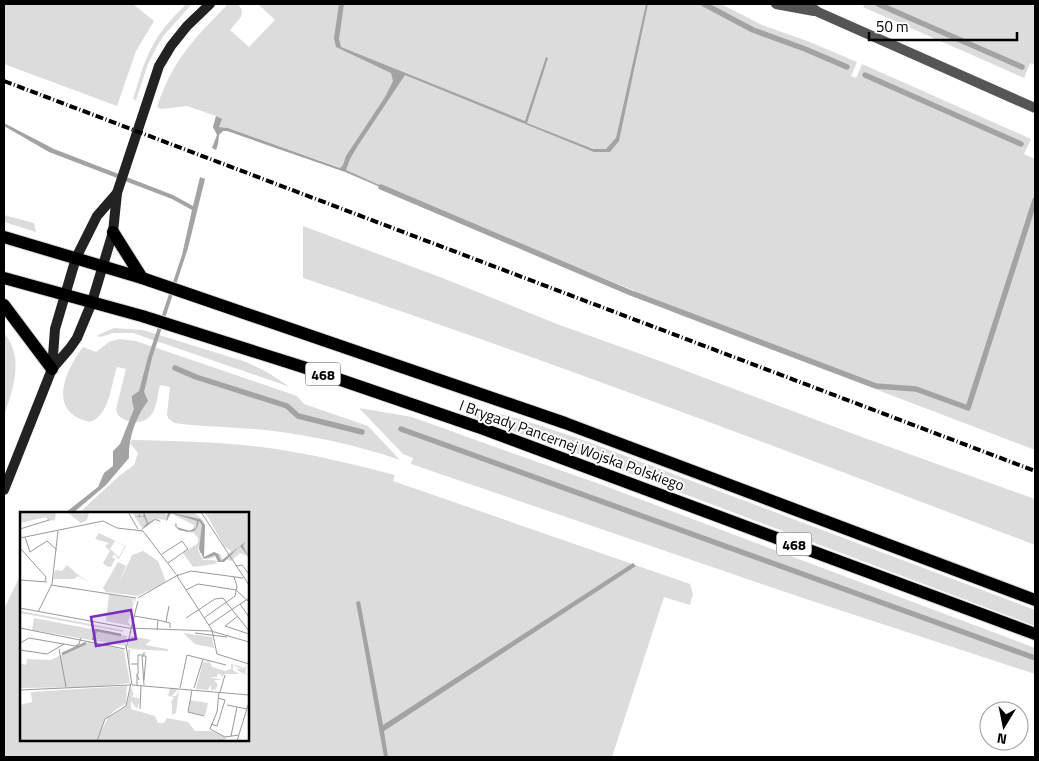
<svg xmlns="http://www.w3.org/2000/svg" width="1039" height="761" font-family="'Titillium Web',sans-serif">
	<rect width="100%" height="100%" fill="#fff"/>
	<!-- green -->
	<g fill="#dcdcdc">
		<path d="M 4,4 L 133,4 L 154,21 L 136,51 L 117,106 L 4,64 Z"/>
		<path d="M 186,4 L 192,4 L 164,35 L 156,48 L 148,64 L 136,100 L 133,99 C 139,81 143,63 152,47 C 160,30 174,17 186,4 Z"/>
		<path d="M 228,4 L 238,4 L 242,10 L 241,17 L 230,30 L 249,47 L 275,20 L 258,4 L 721,4 L 762,25 L 810,42 L 857,62 L 851,76 L 856,78 L 862,64 L 1031,139 L 1024,154 L 1035,159 L 1035,450 L 675,313 L 643,298 L 633,290 L 419,203 L 336,166 L 228,128 L 219,127 L 219,117 L 187,106 L 161,109 L 157,107 C 173,59 194,39 228,4 Z"/>
		<path d="M 865,4 L 1035,4 L 1035,65 L 1030,63 L 1024,78 L 863,7 Z"/>
		<path d="M 4,215 L 34,223 L 36,232 L 4,222 Z"/>
		<path d="M 303,226 L 440,277 L 557,324 L 660,361 L 859,436 L 1035,499 L 1035,545 C 792,453 550,360 303,278 Z"/>
		<path d="M 114,328 L 143,330 L 246,362 L 267,372 L 290,387 L 133,333 L 113,333 L 101,337 L 96,336 Z"/>
		<path d="M 4,333 C 25,358 13,389 4,416 Z"/>
		<path d="M 119,339 L 136,341 L 297,396 L 304,404 L 368,426 L 400,460 C 357,445 310,435 265,430 C 235,427 204,427 174,423 L 168,418 L 167,414 L 170,387 L 160,385 C 156,400 157,422 136,422 C 129,422 123,420 118,415 L 116,409 L 126,369 L 117,367 C 111,384 110,415 90,422 C 47,413 64,372 83,347 L 96,352 L 109,342 Z"/>
		<path d="M 359,408 L 412,417 L 470,438 L 605,486 L 1035,648 L 1035,674 L 797,596 L 411,464 L 413,458 L 403,454 Z"/>
		<path d="M 478,409 L 520,419 L 583,440 L 1035,610 L 1035,626 L 578,454 L 475,418 Z"/>
		<path d="M 132,440 C 177,441 223,442 269,448 C 312,454 353,464 395,475 L 393,481 L 690,584 L 693,594 L 690,605 L 664,597 L 612,757 L 4,757 L 4,609 L 21,574 L 21,740 L 248,740 L 248,514 L 79,513 L 119,476 L 134,465 L 138,453 L 130,443 Z"/>
	</g>
	<!-- water -->
	<g fill="#a3a3a3">
		<path d="M 339,4 L 344,4 L 339,39 L 341,47 L 525,121 L 546,57 L 548,58 L 527,123 L 593,149 L 606,149 L 616,138 L 646,4 L 648,4 L 619,141 L 610,152 L 594,152 L 405,75 L 357,147 L 350,159 L 346,170 L 386,188 L 387,190 L 345,172 L 227,131 L 223,131 L 219,135 L 218,144 L 216,150 L 212,148 L 217,135 L 213,127 L 216,116 L 222,119 L 219,127 L 228,128 L 340,168 L 343,165 L 346,156 L 385,97 L 393,81 L 391,73 L 336,47 L 334,38 Z"/>
		<path d="M 4,123 L 54,149 L 173,195 L 193,206 L 200,177 L 205,179 L 188,248 L 152,358 L 144,392 L 148,401 C 136,416 128,439 129,458 L 106,485 L 73,513 L 65,513 L 98,487 L 104,473 L 113,466 L 113,451 L 120,444 L 134,409 L 132,401 L 132,396 L 139,391 L 148,357 L 182,255 L 192,210 L 172,199 L 49,152 L 4,126 Z"/>
		<path d="M 633,563 L 636,566 L 384,731 L 388,757 L 384,757 L 356,602 L 360,601 L 383,725 Z"/>
	</g>
	<g fill="none" stroke-linecap="round" stroke-linejoin="round">
		<!-- stream -->
		<g stroke="#a3a3a3" stroke-width="5.5">
			<path d="M 704,4 L 753,30 L 805,49 L 847,67"/>
			<path d="M 878,4 L 1022,67"/>
			<path d="M 865,75 L 1021,144"/>
			<path d="M 381,187 L 631,293 L 876,386 L 916,389 L 968,408 L 1035,200"/>
			<path d="M 175,368 L 196,377 L 287,406 L 298,416 L 362,432"/>
			<path d="M 401,429 L 1035,658"/>
		</g>
		<!-- primary casing -->
		<g stroke="#dbdbdb" stroke-width="14">
			<g id="primary">
				<path d="M 113,232 L 142,278"/>
				<path d="M 4,237 L 142,278 L 565,423 L 1035,600"/>
				<path d="M 4,278 L 142,316 L 303,367 L 478,427 L 1035,634"/>
				<path d="M 4,305 L 52,369"/>
			</g>
		</g>
		<!-- minor -->
		<g stroke="#555" stroke-width="10">
			<path d="M 776,4 L 814,11"/>
			<path d="M 807,4 L 818,12 L 1035,108"/>
		</g>
		<!-- secondary -->
		<g stroke="#222" stroke-width="10">
			<path d="M 52,369 L 70,348 L 77,338 L 92,302 L 113,232 L 117,193 L 159,66 L 171,46 L 187,26 L 210,4"/>
			<path d="M 4,490 L 52,369 L 55,329 L 76,258 L 97,216 L 117,193"/>
		</g>
		<!-- primary -->
		<use href="#primary" stroke="#000" stroke-width="12"/>
		<!-- rail -->
		<path stroke="#000" stroke-width="4" stroke-dasharray="8 2.5 1 2.5" stroke-linecap="butt" d="M 4,81 L 1035,471"/>
	</g>
	<g text-anchor="middle" dominant-baseline="central" stroke-width="4" stroke-linejoin="round" paint-order="stroke">
		<!-- shield labels -->
		<g fill="#fff" stroke="#4c4c4c" stroke-width="1">
			<rect x="305.5" y="362.5" width="35" height="23" rx="4"/>
			<rect x="776.5" y="532.5" width="35" height="23" rx="4"/>
		</g>
		<g font-size="14" font-weight="bold" fill="#000">
			<text x="323" y="374">468</text>
			<text x="794" y="544">468</text>
		</g>
		<!-- street labels -->
		<g font-size="15" fill="#000" stroke="#fff">
			<text transform="translate(572 445) rotate(20)">I Brygady Pancernej Wojska Polskiego</text>
		</g>
	</g>
	<!-- overview -->
	<g transform="translate(20 512)">
		<rect width="229" height="229" fill="#fff"/>
		<path d="M 0,0 L 36,0 L 35,8 L 28,9 L 26,5 L 0,11 ZM 47,0 L 69,0 L 69,1 L 67,8 L 61,11 ZM 112,0 L 146,0 L 148,8 L 135,7 L 122,16 ZM 148,0 L 173,0 L 182,7 L 185,13 L 184,41 L 180,41 L 179,33 L 178,38 L 183,48 L 192,48 L 197,49 L 195,52 L 173,55 L 163,41 L 178,31 L 178,26 L 174,21 L 159,17 L 172,18 L 174,13 ZM 185,0 L 229,0 L 229,45 L 220,41 L 211,49 L 206,47 L 201,50 L 198,43 L 190,47 L 183,46 L 194,40 L 200,42 L 203,48 L 211,39 L 204,34 ZM 79,21 L 106,34 L 99,47 L 94,42 L 92,45 L 95,47 L 91,55 L 87,54 L 91,58 L 83,51 L 90,39 L 85,34 L 89,31 L 75,27 ZM 95,29 L 105,34 L 99,45 L 90,37 ZM 123,39 L 138,49 L 146,70 L 118,84 L 86,80 L 83,76 L 98,50 L 106,54 L 98,73 L 112,43 ZM 47,53 L 57,62 L 70,71 L 58,64 L 54,67 L 33,67 L 35,58 L 42,59 ZM 89,82 L 115,87 L 116,90 L 111,87 L 114,91 L 108,110 L 111,114 L 86,109 ZM 0,99 L 103,118 L 103,120 L 0,101 ZM 14,106 L 107,124 L 106,134 L 12,118 ZM 163,121 L 192,125 L 194,136 L 175,132 ZM 111,124 L 131,128 L 125,133 L 148,137 L 148,139 L 110,137 L 110,163 L 107,139 L 109,137 L 113,136 L 108,136 L 107,131 ZM 62,128 L 70,130 L 104,138 L 110,171 L 78,175 L 0,176 L 0,151 L 6,153 L 7,147 L 31,148 L 68,130 ZM 184,148 L 190,150 L 192,155 L 205,159 L 211,157 L 211,152 L 219,154 L 221,155 L 225,156 L 227,152 L 225,161 L 229,163 L 222,161 L 216,157 L 225,156 L 219,156 L 213,153 L 213,158 L 219,162 L 204,162 L 203,165 L 198,161 L 197,165 L 190,165 L 202,168 L 194,168 L 198,173 L 195,178 L 191,178 L 191,173 L 188,177 L 190,178 L 176,177 L 183,150 L 189,151 ZM 107,174 L 106,191 L 90,202 L 76,229 L 0,229 L 0,193 L 12,190 L 11,180 ZM 111,175 L 114,183 L 111,184 L 120,187 L 117,197 L 111,189 L 111,197 L 135,204 L 138,211 L 144,211 L 147,206 L 168,210 L 175,219 L 191,219 L 206,225 L 205,229 L 77,229 L 85,207 L 106,195 ZM 150,176 L 158,177 L 152,184 L 156,184 L 159,178 L 156,201 L 152,203 L 152,191 L 148,190 L 151,191 L 154,185 L 148,184 ZM 170,188 L 188,191 L 185,204 L 169,200 Z" fill="#dcdcdc" fill-rule="evenodd"/>
		<path d="M 120,0 L 120,4 L 123,5 L 124,0 L 128,11 L 135,7 L 139,8 L 141,10 L 146,10 L 148,0 L 180,7 L 185,13 L 184,45 L 194,40 L 198,42 L 201,49 L 225,30 L 229,32 L 225,30 L 223,34 L 229,45 L 220,34 L 204,50 L 198,50 L 195,43 L 184,47 L 179,37 L 182,13 L 179,9 L 177,16 L 174,19 L 168,20 L 159,18 L 155,14 L 156,10 L 157,15 L 169,19 L 176,16 L 177,9 L 151,1 L 146,10 L 141,10 L 135,8 L 120,19 L 127,11 L 123,11 L 127,11 L 124,5 L 115,5 L 119,4 Z" fill="#a3a3a3"/>
		<path fill="none" stroke="#a3a3a3" stroke-width="2.5" d="M 73,128 L 76,118 L 101,123M 42,142 L 66,131"/>
		<path fill="none" stroke="#999" stroke-width="1" d="M 108,0 L 118,17M 181,0 L 229,73M 0,17 L 29,8M 5,25 L 10,40 L 27,29 L 37,38M 0,26 L 83,9 L 97,16 L 123,19 L 156,62M 0,36 L 26,65 L 25,69M 142,42 L 162,29 L 168,37 L 148,51M 216,54 L 222,53 L 229,62M 158,62 L 156,64 L 171,59 L 223,66M 157,64 L 192,118 L 197,142 L 229,152M 0,68 L 27,70M 31,73 L 116,86M 166,78 L 178,72 L 216,78 L 229,90M 118,86 L 156,64M 220,92 L 229,105M 0,96 L 108,116 L 191,119 L 229,130M 18,100 L 32,72 L 38,19M 114,104 L 138,108 L 137,118M 218,104 L 205,114 L 229,122M 166,106 L 195,87 L 203,86 L 229,119M 184,106 L 215,84 L 217,74 L 214,65M 138,108 L 150,111 L 150,116M 146,110 L 149,94M 189,113 L 229,86M 0,116 L 105,137M 110,121 L 118,89M 175,121 L 207,125M 0,131 L 9,126 L 55,134 L 59,132 L 61,126M 106,133 L 112,173M 106,136 L 111,119M 39,137 L 46,175M 0,138 L 27,142 L 44,132M 111,152 L 118,152 L 118,162M 118,152 L 118,143 L 124,143 L 124,140M 124,168 L 126,144 L 122,144 L 124,173M 112,173 L 229,183M 117,173 L 117,162 L 119,168M 160,176 L 167,143 L 206,153M 174,176 L 183,147M 0,178 L 110,173M 172,178 L 168,200 L 184,204M 199,180 L 197,200 L 190,217 L 205,225 L 219,223M 200,180 L 205,163M 207,193 L 227,197M 120,197 L 121,173M 191,212 L 197,214 L 202,198 L 205,188 L 198,186M 211,224 L 217,195M 77,229 L 85,207 L 106,194 L 111,171M 217,229 L 229,190"/>
		<path fill="#7b2cbf" fill-opacity="0.15" stroke="#7b2cbf" stroke-width="2.5" d="M 111,98 L 116,127 L 76,134 L 71,105 Z"/>
		<rect width="229" height="229" fill="none" stroke="#000" stroke-width="2.5"/>
	</g>
	<!-- border -->
	<rect width="1039" height="761" fill="none" stroke="#000000" stroke-width="10"/>
	<!-- north arrow -->
	<g transform="translate(1004 726) rotate(190)"><circle r="24" fill="#ffffff" stroke="#999999"/>
	<path d="M0-4L9 19L0 12L-9 19Z" fill="#000000"/>
	<text y="-8" font-size="14" font-weight="bold" text-anchor="middle" fill="#000000">N</text>
	</g>
	<!-- scale -->
	<path d="M869 32v8h148v-8" fill="none" stroke="#000000" stroke-width="2.5"/>
	<text x="876" y="32" font-size="15" fill="#000000" stroke="#ffffff" stroke-width="4" paint-order="stroke">50 m</text>
</svg>
